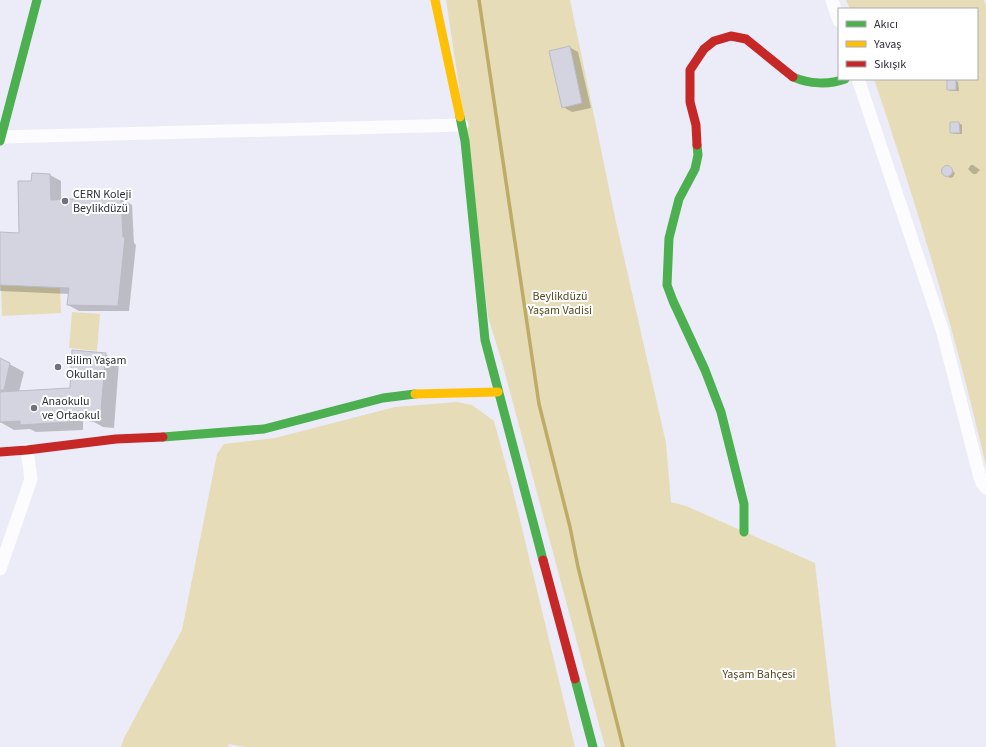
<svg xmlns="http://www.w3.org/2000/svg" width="986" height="747" font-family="'Source Sans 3',sans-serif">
	<rect width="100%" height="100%" fill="#ebecf7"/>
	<!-- green -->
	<g fill="#e6dcb7">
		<path d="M 446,0 L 570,0 L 616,222 L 666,443 L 671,502 L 686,506 L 815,563 L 836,747 L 605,747 L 502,362 L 488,317 L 466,132 Z"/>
		<path d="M 846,0 L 984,0 L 986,7 L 986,466 C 956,335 917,206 874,79 L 977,79 L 977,9 L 850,9 Z"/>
		<path d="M 1,285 L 60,288 L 61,313 L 2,316 Z"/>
		<path d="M 72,312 L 100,314 L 97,351 L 69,348 Z"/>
		<path d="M 457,402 L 472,405 L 494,421 L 513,491 L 575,747 L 245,747 L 229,744 L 228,747 L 121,747 L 124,738 L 182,630 L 217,454 L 224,444 L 275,438 L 395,407 Z"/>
	</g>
	<!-- shadow -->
	<g fill="#0003">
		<path d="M 569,47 L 578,52 L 591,108 L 572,112 L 563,107 Z"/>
		<path d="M 955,80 L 958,82 L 959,91 L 951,91 L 948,90 Z"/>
		<path d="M 959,123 L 962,125 L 962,134 L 954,134 L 951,132 Z"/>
		<path d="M 971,165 L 973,165 L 980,170 L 976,174 L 973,174 L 968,169 Z"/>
		<path d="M 949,167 L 955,173 L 953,177 L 950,178 L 943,173 L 944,168 Z"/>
		<path d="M 50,175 L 61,181 L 61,200 L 121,198 L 132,205 L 134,243 L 136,245 L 129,311 L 79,311 L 68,305 L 69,294 L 0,291 L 0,233 L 20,234 L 32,182 Z"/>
		<path d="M 105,354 L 119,362 L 114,428 L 103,427 L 94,422 L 83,420 L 83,430 L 36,432 L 30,429 L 14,430 L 0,422 L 0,359 L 24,372 L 19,392 L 71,389 Z"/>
	</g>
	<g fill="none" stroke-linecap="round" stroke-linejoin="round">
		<!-- stream -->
		<path stroke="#bcac65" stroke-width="3.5" d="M 479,0 L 539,404 L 570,527 L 578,567 L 623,747"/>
	</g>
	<!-- building -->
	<g fill="#d3d4df" stroke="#babbc6">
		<path d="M 570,46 L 582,103 L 562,108 L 549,51 Z"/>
		<path d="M 956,79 L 956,90 L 947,90 L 947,80 Z"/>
		<path d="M 950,122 L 959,122 L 960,133 L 950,133 Z"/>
		<circle cx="947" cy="171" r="5.5"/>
		<path d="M 32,173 L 50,174 L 51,200 L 121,197 L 123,237 L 125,237 L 118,306 L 67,305 L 69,288 L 0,285 L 0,232 L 19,233 L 18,181 L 31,181 Z"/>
		<path d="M 72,350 L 106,353 L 100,421 L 88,420 L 88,416 L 69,413 L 69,422 L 20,425 L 20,421 L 0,422 L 0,392 L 70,388 Z"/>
		<path d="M 0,358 L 10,363 L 4,390 L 0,390 Z"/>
	</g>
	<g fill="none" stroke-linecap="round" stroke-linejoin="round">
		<!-- street -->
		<g stroke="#fcfcfe" stroke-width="13">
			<path d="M 832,0 L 839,21"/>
			<path d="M 858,79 L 942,329 L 979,474 L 982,483 L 986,488"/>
			<path d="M 1,137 L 462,125"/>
			<path d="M 0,569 L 31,479 L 27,450"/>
		</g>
		<!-- fast -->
		<g stroke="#4caf50" stroke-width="9">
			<path d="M 793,77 C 809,84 829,85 845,79"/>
			<path d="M 460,117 L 465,141 L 485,340 L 543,560"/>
			<path d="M 0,141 L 37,0"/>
			<path d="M 697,145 L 698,155 L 695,169 L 679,199 L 669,238 L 667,285 L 673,301 L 705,370 L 721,412 L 744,504 L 744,532"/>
			<path d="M 163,437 L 264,429 L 383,398 L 415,394"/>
			<path d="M 575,679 L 593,747"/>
		</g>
		<!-- slow -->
		<g stroke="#ffc107" stroke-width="9">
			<path d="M 435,0 L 460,117"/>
			<path d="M 415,394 L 498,392"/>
		</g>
		<!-- jam -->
		<g stroke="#c62828" stroke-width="9">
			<path d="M 697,145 L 696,125 L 690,102 L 690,70 L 704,49 L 714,41 L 731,36 L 746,39 L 793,77"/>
			<path d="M 0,452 L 27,450 L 116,439 L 163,437"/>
			<path d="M 543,560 L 575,679"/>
		</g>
	</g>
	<!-- markers -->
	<g fill="#70717d" stroke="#fff" stroke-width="1.5">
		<circle cx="65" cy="201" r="4"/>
		<circle cx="58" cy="367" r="4"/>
		<circle cx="34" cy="408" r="4"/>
	</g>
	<g text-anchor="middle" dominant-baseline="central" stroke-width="4" stroke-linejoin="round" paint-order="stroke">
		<!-- poi labels -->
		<g font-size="12" fill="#2e2f3c" stroke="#fff" text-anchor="start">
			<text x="73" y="194">CERN Koleji<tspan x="73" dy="14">Beylikdüzü</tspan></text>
			<text x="66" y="360">Bilim Yaşam<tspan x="66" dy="14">Okulları</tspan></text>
			<text x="42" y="401">Anaokulu<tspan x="42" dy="14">ve Ortaokul</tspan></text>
		</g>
		<!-- park labels -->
		<g font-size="12" fill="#554b22" stroke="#fff">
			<text x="560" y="296">Beylikdüzü<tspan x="560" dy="14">Yaşam Vadisi</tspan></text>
			<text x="759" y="674">Yaşam Bahçesi</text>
		</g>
	</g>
	<!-- legend -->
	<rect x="838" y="8" width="140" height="72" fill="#ffffff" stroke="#abacb1"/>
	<rect x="846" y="21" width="20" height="6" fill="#4caf50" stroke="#abacb1"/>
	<text x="874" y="28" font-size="12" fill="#2e2f3c">Akıcı</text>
	<rect x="846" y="41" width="20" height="6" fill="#ffc107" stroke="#abacb1"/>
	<text x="874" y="48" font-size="12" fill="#2e2f3c">Yavaş</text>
	<rect x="846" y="61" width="20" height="6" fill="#c62828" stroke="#abacb1"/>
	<text x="874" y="68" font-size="12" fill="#2e2f3c">Sıkışık</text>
</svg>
